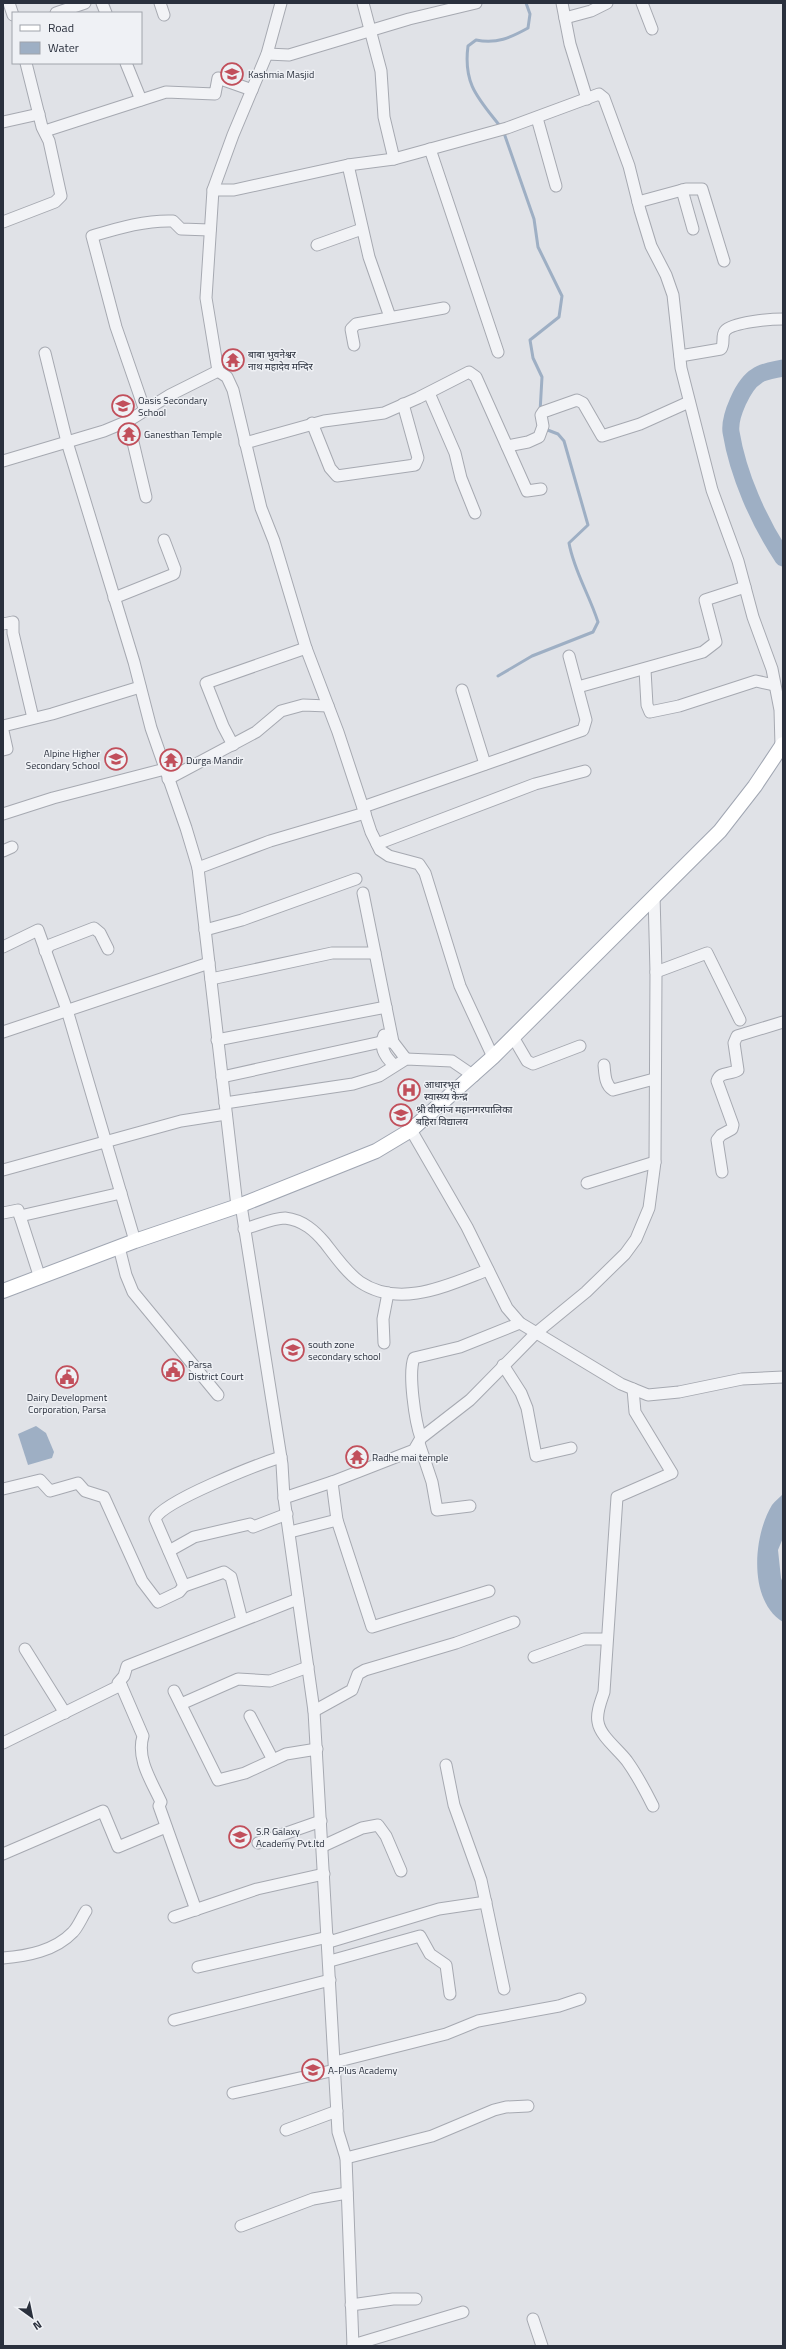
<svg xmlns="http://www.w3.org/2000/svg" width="786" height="2349" font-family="'Titillium Web','Noto Sans Devanagari',sans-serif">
	<rect width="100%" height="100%" fill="#e0e2e7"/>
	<!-- water -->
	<g fill="#9eafc4">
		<path d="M 36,1426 L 46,1433 L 54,1452 L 52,1458 L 28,1465 L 18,1434 Z"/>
		<path d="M 783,1494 L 783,1538 L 778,1550 L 781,1578 L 783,1583 L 783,1622 C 748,1601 753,1536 772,1505 C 775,1501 780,1497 783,1494 Z"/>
	</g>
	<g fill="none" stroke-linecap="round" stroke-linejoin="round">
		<!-- stream -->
		<g stroke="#9eafc4" stroke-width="3">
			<path d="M 500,126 C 478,98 463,84 468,46 L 476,40 C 497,44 510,38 528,28 L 530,14 L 526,3"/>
			<path d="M 504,133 L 534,219 L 538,247 L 562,296 L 559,317 L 530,340 L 533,358 L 542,377 L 540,412"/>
			<path d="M 498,676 L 532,656 L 593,632 L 598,622 C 589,594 574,571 569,543 L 588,525 L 564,441 L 558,434 L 545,429"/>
		</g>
		<!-- river -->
		<path stroke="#9eafc4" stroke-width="17" d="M 783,368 C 775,370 763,371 757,376 C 743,384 729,417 731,432 C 738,475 759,522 783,558"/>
		<!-- minor casing -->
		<g stroke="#a6a9b1" stroke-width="13">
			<g id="minor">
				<path d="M 9,3 L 13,15"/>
				<path d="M 102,3 L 106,13"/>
				<path d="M 160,3 L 164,15"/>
				<path d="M 281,3 L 267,54 L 233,135 L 213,190 L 206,298 L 218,371 L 227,377 L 233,390 L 261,508 L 274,541 L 306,648 L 338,732 L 371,832 L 380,850 L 389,856 L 419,864 L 425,873 L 460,986 L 493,1057"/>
				<path d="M 363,3 L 381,71 L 384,117 L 394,159"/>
				<path d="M 562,3 L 570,44 L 587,99"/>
				<path d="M 642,3 L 652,29"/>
				<path d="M 56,13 L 85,3"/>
				<path d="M 565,18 L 591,11 L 607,3"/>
				<path d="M 267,54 L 289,55 L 409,19 L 476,3"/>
				<path d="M 126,63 L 141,100"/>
				<path d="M 537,118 L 556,186"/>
				<path d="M 3,122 L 39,114"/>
				<path d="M 45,131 L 166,92 L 215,94 L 218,78 L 252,90"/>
				<path d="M 430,149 L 498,352"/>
				<path d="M 348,165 L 369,257 L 390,317"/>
				<path d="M 213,190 L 234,190 L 348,165 L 394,159 L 507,128 L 599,94 L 604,98 L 629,166 L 640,210 L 651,246 L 666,275 L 673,295 L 681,368 L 712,490 L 738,561 L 753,617 L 772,669 L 780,710 L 781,746"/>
				<path d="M 682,190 L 693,229"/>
				<path d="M 638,202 L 686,189 L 702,189 L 724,261"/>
				<path d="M 3,222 L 55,202 L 61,196 L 49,141 L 42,127 L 26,63"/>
				<path d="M 317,245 L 362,229"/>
				<path d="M 354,345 L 351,329 L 356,324 L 444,308"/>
				<path d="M 45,353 L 67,442 L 134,662 L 151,728 L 186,828 L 198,868 L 237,1206"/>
				<path d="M 680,356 L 721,349 C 725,343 721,336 725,331 C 732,322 771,319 783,319"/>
				<path d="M 429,393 L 455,453 L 461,478 L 475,513"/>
				<path d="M 145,411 L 116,327 L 92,236 C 119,228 145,220 173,221 L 181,229 L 210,230"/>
				<path d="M 128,421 L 146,497"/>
				<path d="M 312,423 L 330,468 L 337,476 L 415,465 L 418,458 L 403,404"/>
				<path d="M 245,443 L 324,421 L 384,413 L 418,398 L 469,372 L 476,377 L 527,491 L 541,489"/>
				<path d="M 507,446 L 528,442 L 539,437 L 543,426 L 541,415 L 543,412 L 577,400 L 583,403 L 602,436 L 640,424 L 689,402"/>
				<path d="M 3,461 L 104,431 L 128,421 L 170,395 L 218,371"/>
				<path d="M 114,598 L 174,574 L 175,569 L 164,540"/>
				<path d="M 3,624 L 13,622 L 13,633 L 33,718"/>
				<path d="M 645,670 L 647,705 L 650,712 L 679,706 L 756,681 L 774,685"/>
				<path d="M 578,687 L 703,652 L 716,642 L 705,600 L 745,587"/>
				<path d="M 462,690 L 485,764"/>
				<path d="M 3,726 L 52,714 L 140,687"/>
				<path d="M 3,731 L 7,749 L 3,750"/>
				<path d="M 233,745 L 223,726 L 206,683 L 306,648"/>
				<path d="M 168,779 L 256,732 L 281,711 L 303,705 L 328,706"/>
				<path d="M 363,807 L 583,730 L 586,720 L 569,656"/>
				<path d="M 3,814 L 53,798 L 165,769"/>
				<path d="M 377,844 L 535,784 L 585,771"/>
				<path d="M 3,851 L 12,847"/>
				<path d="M 198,868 L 270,841 L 365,813"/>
				<path d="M 363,893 L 393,1042 L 406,1059"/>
				<path d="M 205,930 L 242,920 L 356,879"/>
				<path d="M 3,947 L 38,930 L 67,1010 L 135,1241"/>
				<path d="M 45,951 L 50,945 L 94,928 L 100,933 L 108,949"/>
				<path d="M 656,972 L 707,953 L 740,1020"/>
				<path d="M 211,979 L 332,953 L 375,953"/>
				<path d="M 3,1032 L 209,963"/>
				<path d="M 384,1035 C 379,1047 385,1057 394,1065"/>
				<path d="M 513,1037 L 527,1061 L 533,1064 L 580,1046"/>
				<path d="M 217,1040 L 386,1007"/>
				<path d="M 604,1065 C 605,1075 605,1085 613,1090 L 654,1079"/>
				<path d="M 222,1077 L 381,1042 L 393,1042"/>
				<path d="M 225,1103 L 353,1084 L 379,1076 L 406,1059 L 452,1061 L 474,1076"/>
				<path d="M 411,1130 L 467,1227 L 507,1308 L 520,1323 L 621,1384 L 648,1395 L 679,1392 L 742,1379 L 783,1377"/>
				<path d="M 3,1170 L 181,1121 L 226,1114"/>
				<path d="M 722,1172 L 717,1140 L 721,1135 L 732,1129 L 733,1125 L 717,1081 C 720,1071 730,1075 738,1070 L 734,1043 L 737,1036 L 783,1022"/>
				<path d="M 587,1183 L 655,1162"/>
				<path d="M 241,1205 L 282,1464 L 284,1498 L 314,1711 L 338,2132 L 346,2158 L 353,2346"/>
				<path d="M 3,1213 L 18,1210 L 40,1278"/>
				<path d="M 20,1216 L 121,1193"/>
				<path d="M 244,1229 C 256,1226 273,1218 285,1218 C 303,1220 315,1231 325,1243 C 335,1256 347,1273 360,1282 C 400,1309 448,1285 488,1270"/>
				<path d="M 119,1247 L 126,1275 L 133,1292 L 218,1395"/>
				<path d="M 384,1343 L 383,1319 L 388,1293"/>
				<path d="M 503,1365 L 521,1393 L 527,1408 L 536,1456 L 571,1448"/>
				<path d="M 633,1389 L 635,1412 L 672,1473 L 617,1497 L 604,1692 C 601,1701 596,1713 598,1722 C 600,1736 618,1749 627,1761 C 637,1775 645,1790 653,1806"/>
				<path d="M 421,1438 C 415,1422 408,1373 414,1358 L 460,1347 L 520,1323"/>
				<path d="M 419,1443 L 432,1482 L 437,1510 L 470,1506"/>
				<path d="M 332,1482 L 337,1520 L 372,1627 L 489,1591"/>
				<path d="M 3,1489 L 40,1480 L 50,1491 L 78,1483 L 85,1491 L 104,1497 L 142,1581 L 158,1602 L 179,1592 L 184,1586"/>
				<path d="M 284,1498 L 332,1482 L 414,1450 L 421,1438 L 470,1400 L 536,1333 L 586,1292 L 625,1254 L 636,1239 L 649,1208 L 655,1162 L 656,972 L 654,895"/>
				<path d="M 290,1532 L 337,1520"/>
				<path d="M 169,1551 L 194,1537 L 250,1524 L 253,1527 L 287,1514"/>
				<path d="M 242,1620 L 231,1577 L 224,1572 L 184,1586 L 155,1519 C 163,1501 259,1464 281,1457"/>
				<path d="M 25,1649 L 65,1713"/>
				<path d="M 534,1657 L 584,1639 L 606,1639"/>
				<path d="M 121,1685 L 143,1736 C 136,1759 152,1782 161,1802 L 159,1806 L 196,1910"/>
				<path d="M 174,1691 L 218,1780 L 245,1773 L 286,1754 L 317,1749"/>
				<path d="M 181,1704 L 238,1679 L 270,1681 L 308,1667"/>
				<path d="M 314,1711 L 352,1690 L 358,1674 L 365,1670 L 456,1643 L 514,1622"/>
				<path d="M 250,1716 L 273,1760"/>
				<path d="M 3,1743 L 121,1685 L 118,1683 L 124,1676 L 127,1666 L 298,1599"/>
				<path d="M 446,1765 L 454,1805 L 481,1880 L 504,1989"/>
				<path d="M 258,1843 L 321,1821"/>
				<path d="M 323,1846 L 362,1828 L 378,1825 L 386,1836 L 401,1871"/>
				<path d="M 3,1854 L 103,1811 L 118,1847 L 166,1827"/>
				<path d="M 174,1917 L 257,1889 L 324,1874"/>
				<path d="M 329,1942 L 439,1909 L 486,1902"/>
				<path d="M 3,1958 C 27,1956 55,1951 73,1932 C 78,1927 82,1917 86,1911"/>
				<path d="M 330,1961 L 420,1936 L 430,1954 L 446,1965 L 450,1994"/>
				<path d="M 198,1967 L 328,1937"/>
				<path d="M 174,2020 L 330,1980"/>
				<path d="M 335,2062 L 446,2034 L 478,2021 L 559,2006 L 580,1999"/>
				<path d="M 233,2093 L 335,2070"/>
				<path d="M 286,2130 L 337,2111"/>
				<path d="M 346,2158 L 432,2136 L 494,2110 L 506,2107 L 528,2106"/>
				<path d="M 241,2226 L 313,2199 L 347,2193"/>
				<path d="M 351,2305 L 393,2299 L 416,2299"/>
				<path d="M 533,2319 L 542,2346"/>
				<path d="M 353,2345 L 463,2312"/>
			</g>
		</g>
		<!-- major casing -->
		<g stroke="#a0a6b2" stroke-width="16">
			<path id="major" d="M 3,1291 L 135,1241 L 241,1205 L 376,1151 L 411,1130 L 493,1057 L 720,831 L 755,786 L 783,744"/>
		</g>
		<!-- minor -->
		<use href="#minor" stroke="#f2f3f6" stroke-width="11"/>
		<!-- major -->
		<use href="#major" stroke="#fff" stroke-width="14"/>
	</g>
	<!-- icons -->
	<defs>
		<g id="school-ring" transform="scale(1.15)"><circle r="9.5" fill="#eff1f5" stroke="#c14f5b" stroke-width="1.5"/><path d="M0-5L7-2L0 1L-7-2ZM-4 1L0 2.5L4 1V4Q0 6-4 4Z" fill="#c14f5b"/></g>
		<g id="temple-ring" transform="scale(1.15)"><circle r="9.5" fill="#eff1f5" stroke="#c14f5b" stroke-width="1.5"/><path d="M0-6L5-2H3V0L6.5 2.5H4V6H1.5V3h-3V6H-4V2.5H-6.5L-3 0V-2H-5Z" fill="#c14f5b"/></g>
		<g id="hospital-ring" transform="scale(1.15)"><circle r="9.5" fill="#eff1f5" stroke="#c14f5b" stroke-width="1.5"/><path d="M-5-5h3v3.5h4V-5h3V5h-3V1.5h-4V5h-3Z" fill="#c14f5b"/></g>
		<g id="civic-ring" transform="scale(1.15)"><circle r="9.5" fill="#eff1f5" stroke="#c14f5b" stroke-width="1.5"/><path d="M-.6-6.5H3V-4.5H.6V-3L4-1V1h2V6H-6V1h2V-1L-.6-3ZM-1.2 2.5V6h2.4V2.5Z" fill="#c14f5b"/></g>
	</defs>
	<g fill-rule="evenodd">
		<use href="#school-ring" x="232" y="74"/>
		<use href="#temple-ring" x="233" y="360"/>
		<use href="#school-ring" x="123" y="406"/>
		<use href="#temple-ring" x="129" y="434"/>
		<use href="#school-ring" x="116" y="759"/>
		<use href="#temple-ring" x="171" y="760"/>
		<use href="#hospital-ring" x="409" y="1090"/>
		<use href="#school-ring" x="401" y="1115"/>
		<use href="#school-ring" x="293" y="1350"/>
		<use href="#civic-ring" x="173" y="1370"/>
		<use href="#civic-ring" x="67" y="1377"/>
		<use href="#temple-ring" x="357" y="1457"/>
		<use href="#school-ring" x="240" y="1837"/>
		<use href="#school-ring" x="313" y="2070"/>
	</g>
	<g text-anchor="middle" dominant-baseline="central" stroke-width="3" stroke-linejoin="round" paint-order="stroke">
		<!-- poi labels -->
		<g font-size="10" fill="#2a303d" stroke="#eff1f5" text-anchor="start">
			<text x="248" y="74">Kashmia Masjid</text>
			<text x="248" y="354">बाबा भुवनेश्वर<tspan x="248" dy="12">नाथ महादेव मन्दिर</tspan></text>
			<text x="138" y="400">Oasis Secondary<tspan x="138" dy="12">School</tspan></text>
			<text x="144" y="434">Ganesthan Temple</text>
			<text x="100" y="753" text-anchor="end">Alpine Higher<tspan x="100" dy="12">Secondary School</tspan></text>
			<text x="186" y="760">Durga Mandir</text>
			<text x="424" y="1084">आधारभूत<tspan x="424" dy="12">स्वास्थ्य केन्द्र</tspan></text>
			<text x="416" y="1109">श्री वीरगंज महानगरपालिका<tspan x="416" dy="12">बहिरा विद्यालय</tspan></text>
			<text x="308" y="1344">south zone<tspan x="308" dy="12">secondary school</tspan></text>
			<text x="188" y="1364">Parsa<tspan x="188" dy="12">District Court</tspan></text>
			<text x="67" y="1397" text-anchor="middle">Dairy Development<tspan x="67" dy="12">Corporation, Parsa</tspan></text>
			<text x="372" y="1457">Radhe mai temple</text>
			<text x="256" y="1831">S.R Galaxy<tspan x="256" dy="12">Academy Pvt.ltd</tspan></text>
			<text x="328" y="2070">A-Plus Academy</text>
		</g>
	</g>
	<!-- border -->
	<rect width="786" height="2349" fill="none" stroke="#2a303d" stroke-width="8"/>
	<!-- legend -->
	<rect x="12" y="12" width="130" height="52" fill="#eff1f5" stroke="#a0a4ab"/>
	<rect x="20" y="25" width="20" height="6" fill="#ffffff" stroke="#a0a4ab"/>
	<text x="48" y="32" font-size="12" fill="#2a303d">Road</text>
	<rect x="20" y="42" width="20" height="12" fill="#9eafc4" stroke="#a0a4ab"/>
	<text x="48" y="52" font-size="12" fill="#2a303d">Water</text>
	<!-- north arrow -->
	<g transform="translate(32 2317) rotate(147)" stroke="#eff1f5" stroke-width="3" paint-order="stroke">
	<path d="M0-3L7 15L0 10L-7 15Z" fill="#2a303d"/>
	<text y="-6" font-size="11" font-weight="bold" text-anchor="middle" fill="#2a303d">N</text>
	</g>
</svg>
